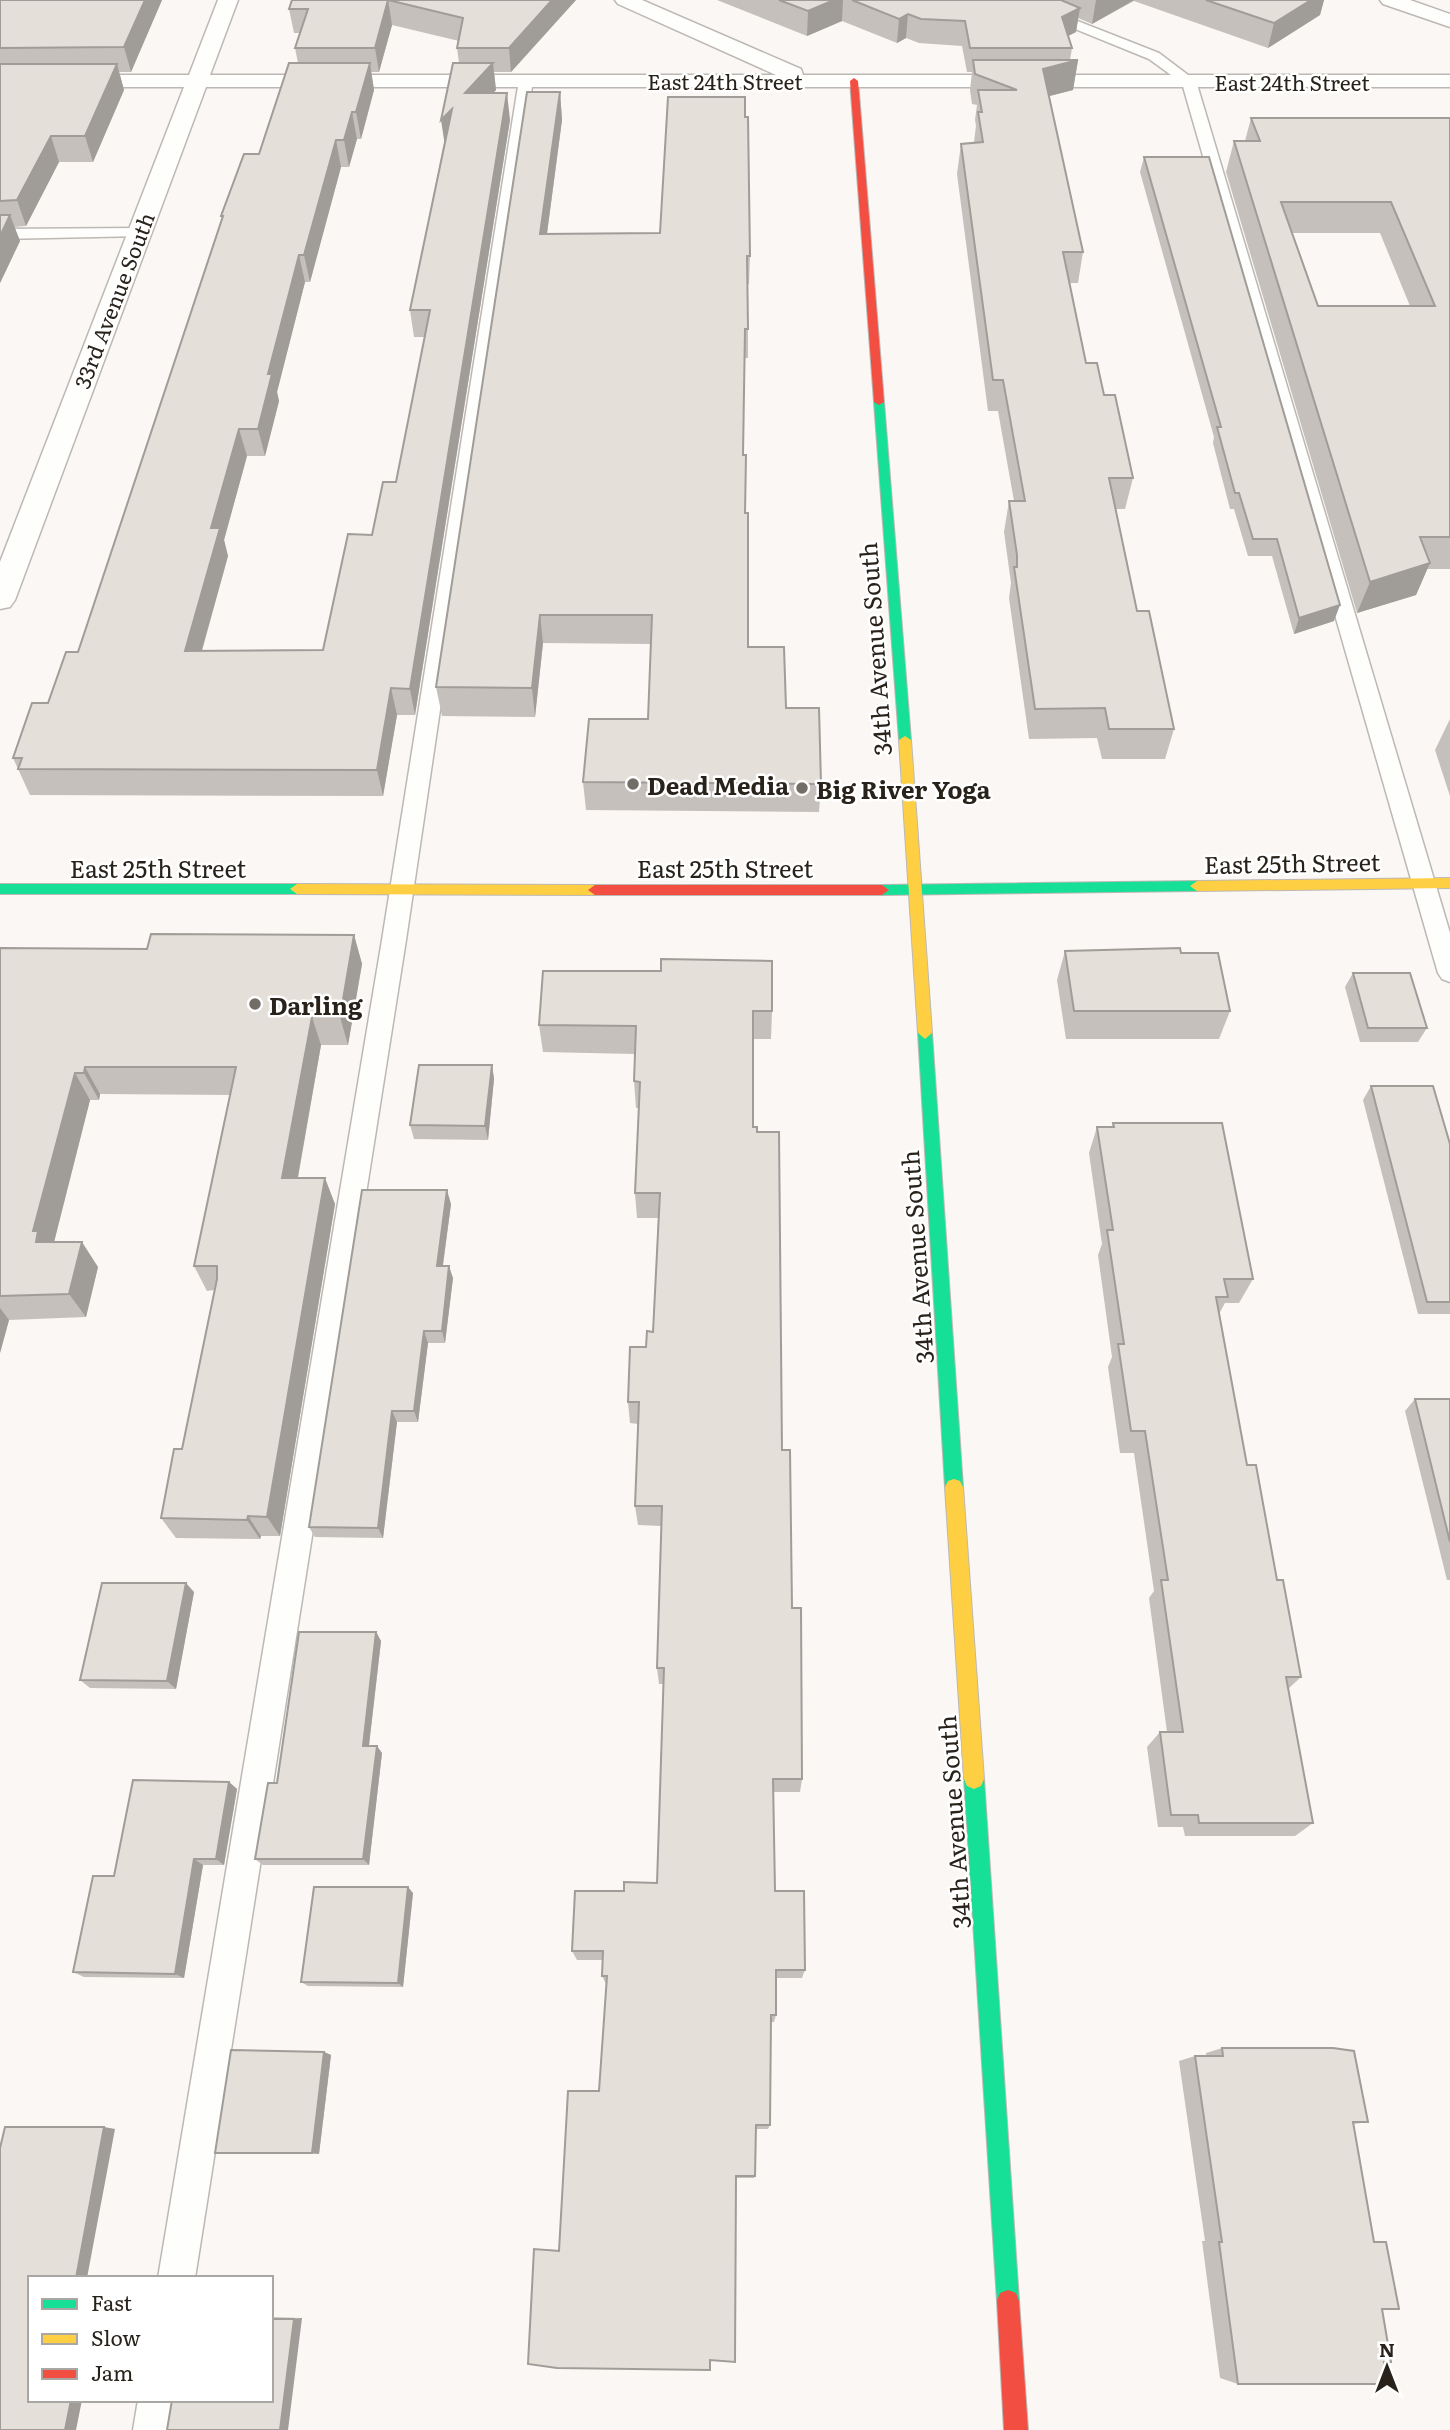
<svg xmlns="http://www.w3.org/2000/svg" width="1450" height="2430" font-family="Literata,serif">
	<rect width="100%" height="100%" fill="#faf7f4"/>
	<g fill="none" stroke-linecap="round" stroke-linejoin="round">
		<!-- lane casing -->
		<g stroke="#bdb8b4" stroke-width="3">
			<g id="lane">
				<path d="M 1004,0 L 1024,0 L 1159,53 L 1196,81 L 1450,933 L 1450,982 L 1442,979 L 1438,973 L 1182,83 L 1149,59 Z"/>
				<path d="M 526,76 L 533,80 L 406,940 L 195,2278 L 158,2278 L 382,940 L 519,80 Z"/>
				<path d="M 138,228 L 144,230 L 146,233 L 144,236 L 0,239 L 0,229 Z"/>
				<path d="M 138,2400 L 176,2400 L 171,2430 L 133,2430 Z"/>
			</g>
		</g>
		<!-- street casing -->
		<g stroke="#bdb8b4" stroke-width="3">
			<g id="street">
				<path d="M 218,0 L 238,0 L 210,75 L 776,75 L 618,4 L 615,0 L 642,0 L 801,69 L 803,75 L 1450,75 L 1450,87 L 206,87 L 15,600 L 10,607 L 0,609 L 0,562 L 184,87 L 0,87 L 0,75 L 189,75 Z"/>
				<path d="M 1380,0 L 1410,0 L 1450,14 L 1450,27 L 1383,4 Z"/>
			</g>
		</g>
		<!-- fast casing -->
		<g stroke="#bdb8b4" stroke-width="2">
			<g id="fast">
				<path d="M 879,399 L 884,402 L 911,740 L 905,744 L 899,740 L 874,402 Z"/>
				<path d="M 1197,881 L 1204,886 L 1197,891 L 882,895 L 875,890 L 882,885 Z"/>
				<path d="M 0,884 L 297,884 L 304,889 L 297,894 L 0,894 Z"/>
				<path d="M 925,1027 L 932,1033 L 963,1487 L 960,1493 L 954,1495 L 948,1493 L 945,1487 L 918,1033 Z"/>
				<path d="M 974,1769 L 981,1772 L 984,1779 L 1019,2301 L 1016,2309 L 1008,2312 L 1000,2309 L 997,2301 L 964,1779 L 967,1772 Z"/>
			</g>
		</g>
		<!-- slow casing -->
		<g stroke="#bdb8b4" stroke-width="2">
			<g id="slow">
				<path d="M 905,736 L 911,740 L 932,1033 L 925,1039 L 918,1033 L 899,740 Z"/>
				<path d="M 1450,878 L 1450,888 L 1197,891 L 1190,886 L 1197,881 Z"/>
				<path d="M 297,884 L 595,885 L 602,890 L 595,895 L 297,894 L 290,889 Z"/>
				<path d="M 954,1479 L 960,1481 L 963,1487 L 984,1779 L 981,1786 L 974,1789 L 967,1786 L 964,1779 L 945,1487 L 948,1481 Z"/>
			</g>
		</g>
		<!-- jam casing -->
		<g stroke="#bdb8b4" stroke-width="2">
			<g id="jam">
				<path d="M 854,78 L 858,81 L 884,402 L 879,405 L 874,402 L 850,81 Z"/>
				<path d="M 595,885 L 882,885 L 889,890 L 882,895 L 595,895 L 588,890 Z"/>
				<path d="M 1008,2290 L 1016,2293 L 1019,2301 L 1028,2430 L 1004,2430 L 997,2301 L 1000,2293 Z"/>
			</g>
		</g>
		<!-- lane -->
		<use href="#lane" fill="#fefefd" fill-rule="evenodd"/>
		<!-- street -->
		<use href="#street" fill="#fefefd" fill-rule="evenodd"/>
		<!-- fast -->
		<use href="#fast" fill="#16e098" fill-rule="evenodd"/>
		<!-- slow -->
		<use href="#slow" fill="#ffcf43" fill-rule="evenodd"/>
		<!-- jam -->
		<use href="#jam" fill="#f24e42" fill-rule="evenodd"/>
	</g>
	<!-- wall -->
	<g fill="#c5c0bb" fill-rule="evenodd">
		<path d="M 0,0 L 162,0 L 131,72 L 119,72 L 124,90 L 93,162 L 59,162 L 26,226 L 14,227 L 20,241 L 0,283 Z"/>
		<path d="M 292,0 L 576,0 L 511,72 L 494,72 L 496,90 L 492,93 L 510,120 L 415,715 L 397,715 L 383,796 L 30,795 L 13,758 L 48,703 L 78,652 L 222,220 L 221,216 L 259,154 L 298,63 L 295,48 L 300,33 L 294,33 L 289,9 ZM 392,25 L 459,41 L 457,48 L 459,63 L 444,143 L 410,310 L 414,337 L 425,337 L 396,482 L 372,535 L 323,650 L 202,651 L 228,556 L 224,540 L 247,456 L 265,456 L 279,401 L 277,392 L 305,282 L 310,282 L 341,167 L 349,167 L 357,139 L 361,139 L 374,90 L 371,72 L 379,72 Z"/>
		<path d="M 717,0 L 1324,0 L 1320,15 L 1268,48 L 1134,1 L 1092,24 L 1078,18 L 1076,32 L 1068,36 L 1072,48 L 1070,60 L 1078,60 L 1073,90 L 1049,96 L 1083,252 L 1078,283 L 1070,283 L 1086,363 L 1104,395 L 1133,478 L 1125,509 L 1116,509 L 1137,611 L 1174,729 L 1165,759 L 1102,759 L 1097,738 L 1029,739 L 1009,598 L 1011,583 L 1004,532 L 1009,501 L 1014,501 L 998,411 L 988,411 L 957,174 L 961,144 L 974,142 L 976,126 L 975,120 L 977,105 L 972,104 L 970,90 L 972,72 L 967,72 L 962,46 L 919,43 L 906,38 L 897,43 L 842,21 L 807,36 Z"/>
		<path d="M 560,92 L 562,120 L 547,234 L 660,233 L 745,117 L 750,256 L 749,284 L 748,284 L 748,358 L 744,358 L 743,455 L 748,647 L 786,708 L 821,784 L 819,812 L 586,810 L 583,782 L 648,719 L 651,644 L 543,643 L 535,717 L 442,716 L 436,687 Z"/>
		<path d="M 1251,118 L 1450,118 L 1450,569 L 1427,569 L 1416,595 L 1357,613 L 1226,172 L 1234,141 L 1245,141 ZM 1292,233 L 1380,233 L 1410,306 L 1318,306 Z"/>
		<path d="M 1144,157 L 1334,621 L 1294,634 L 1272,556 L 1248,556 L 1234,509 L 1230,509 L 1213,443 L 1214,437 L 1140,172 Z"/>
		<path d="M 1450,719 L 1450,796 L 1435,750 Z"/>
		<path d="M 354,935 L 362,964 L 348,1045 L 321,1045 L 298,1178 L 335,1204 L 280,1536 L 261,1536 L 260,1539 L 176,1538 L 161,1518 L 182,1449 L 214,1290 L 207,1291 L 194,1266 L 230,1095 L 100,1094 L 99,1100 L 90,1100 L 54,1242 L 98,1267 L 86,1317 L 9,1320 L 0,1353 L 0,948 L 147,949 Z"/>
		<path d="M 1065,951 L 1181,953 L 1230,1011 L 1219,1039 L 1066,1039 L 1057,980 Z"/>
		<path d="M 543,971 L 772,1011 L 771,1039 L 753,1039 L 753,1127 L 782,1450 L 802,1779 L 800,1792 L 773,1792 L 775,1891 L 805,1970 L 802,1978 L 776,1978 L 776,2015 L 774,2022 L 771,2022 L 770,2125 L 768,2129 L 756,2129 L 755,2176 L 754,2178 L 736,2178 L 735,2362 L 534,2249 L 559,2250 L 599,2091 L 606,1984 L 602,1976 L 603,1960 L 577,1960 L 572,1951 L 624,1891 L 657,1883 L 663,1684 L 659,1684 L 657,1668 L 661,1526 L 638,1525 L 635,1506 L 638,1424 L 630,1423 L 628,1402 L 646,1347 L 653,1332 L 658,1218 L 637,1218 L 635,1193 L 639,1108 L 636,1108 L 634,1081 L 635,1054 L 543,1052 L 539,1025 Z"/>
		<path d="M 1353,973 L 1427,1028 L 1418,1042 L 1360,1042 L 1345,987 Z"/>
		<path d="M 492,1065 L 494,1079 L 488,1140 L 414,1139 L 410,1125 Z"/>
		<path d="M 1371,1086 L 1450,1144 L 1450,1314 L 1418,1314 L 1363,1100 Z"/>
		<path d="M 1113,1123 L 1253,1279 L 1239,1303 L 1225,1303 L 1219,1314 L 1247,1465 L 1277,1580 L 1301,1677 L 1288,1689 L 1313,1823 L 1295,1836 L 1185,1836 L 1183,1827 L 1158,1827 L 1147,1747 L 1160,1732 L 1167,1732 L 1149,1598 L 1154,1591 L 1134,1453 L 1120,1453 L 1108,1367 L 1112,1357 L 1098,1255 L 1102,1244 L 1089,1153 L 1097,1127 L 1112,1127 Z"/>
		<path d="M 451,1204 L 443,1266 L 453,1278 L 445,1343 L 428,1343 L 418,1422 L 397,1422 L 383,1538 L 315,1537 L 309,1527 Z"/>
		<path d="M 1415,1399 L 1450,1399 L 1450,1580 L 1447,1580 L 1405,1411 Z"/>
		<path d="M 194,1592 L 176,1689 L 90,1688 L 80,1680 Z"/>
		<path d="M 376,1632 L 381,1641 L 369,1746 L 382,1753 L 369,1865 L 263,1865 L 255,1859 L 277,1783 Z"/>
		<path d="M 229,1782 L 237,1789 L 224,1865 L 203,1865 L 184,1978 L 84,1977 L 73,1972 L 114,1876 Z"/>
		<path d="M 413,1893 L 403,1987 L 308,1986 L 301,1982 Z"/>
		<path d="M 1222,2048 L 1368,2122 L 1353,2124 L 1382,2309 L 1384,2362 L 1238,2384 L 1220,2378 L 1202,2241 L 1205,2241 L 1179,2061 L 1195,2056 L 1206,2056 L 1206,2053 Z"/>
		<path d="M 324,2052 L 331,2055 L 319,2154 L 224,2154 L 215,2153 Z"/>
		<path d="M 271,2317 L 302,2318 L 271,2400 Z"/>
	</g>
	<!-- shaded-wall -->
	<g fill="#a09c98">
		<path d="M 145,0 L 162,0 L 131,72 L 124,47 Z"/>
		<path d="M 388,0 L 392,25 L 379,72 L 375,48 Z"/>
		<path d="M 552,0 L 576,0 L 511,72 L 509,48 Z"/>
		<path d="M 834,0 L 843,0 L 842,21 L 807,36 L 808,11 Z"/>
		<path d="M 1096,0 L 1134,0 L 1092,24 Z"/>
		<path d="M 1311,0 L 1324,0 L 1320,15 L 1268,48 L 1274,23 Z"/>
		<path d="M 1080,8 L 1076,32 L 1058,41 L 1062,17 Z"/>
		<path d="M 908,14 L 906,38 L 897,43 L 899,19 Z"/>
		<path d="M 1078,60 L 1073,90 L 1038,99 L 1043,69 Z"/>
		<path d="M 370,63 L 374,90 L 361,139 L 356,112 Z"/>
		<path d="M 493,63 L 496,90 L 469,120 L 465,93 Z"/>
		<path d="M 117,64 L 124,90 L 93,162 L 85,136 Z"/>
		<path d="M 560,92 L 562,120 L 543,263 L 540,234 Z"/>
		<path d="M 507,93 L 510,120 L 415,715 L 410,689 Z"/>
		<path d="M 452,109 L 445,146 L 441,120 Z"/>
		<path d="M 352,112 L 357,139 L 349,167 L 344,140 Z"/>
		<path d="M 51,136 L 59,162 L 26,226 L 17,200 Z"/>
		<path d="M 336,140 L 341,167 L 310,282 L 304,255 Z"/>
		<path d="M 10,215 L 20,241 L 0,283 L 0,236 Z"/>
		<path d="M 299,255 L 305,282 L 277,392 L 279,401 L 265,456 L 258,429 L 268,374 Z"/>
		<path d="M 239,429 L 247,456 L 224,540 L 228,556 L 194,678 L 185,651 L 211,528 Z"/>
		<path d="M 1430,563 L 1416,595 L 1357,613 L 1370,582 Z"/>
		<path d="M 1340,605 L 1334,621 L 1294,634 L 1299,618 Z"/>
		<path d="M 540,615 L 543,643 L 535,717 L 532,688 Z"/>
		<path d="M 391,688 L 397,715 L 383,796 L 377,770 Z"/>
		<path d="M 354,935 L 362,964 L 348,1045 L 340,1017 Z"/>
		<path d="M 312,1017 L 321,1045 L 293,1204 L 282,1178 Z"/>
		<path d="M 492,1065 L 494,1079 L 488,1140 L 485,1126 Z"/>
		<path d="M 85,1067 L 100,1094 L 99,1100 L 84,1073 Z"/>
		<path d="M 75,1073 L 90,1100 L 52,1250 L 36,1242 L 33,1231 Z"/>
		<path d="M 325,1178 L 335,1204 L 280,1536 L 267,1517 Z"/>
		<path d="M 447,1190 L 451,1204 L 441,1278 L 437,1266 Z"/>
		<path d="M 82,1242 L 98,1267 L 86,1317 L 69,1294 Z"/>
		<path d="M 449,1266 L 453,1278 L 445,1343 L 442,1331 Z"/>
		<path d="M 0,1308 L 9,1320 L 0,1353 Z"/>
		<path d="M 424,1331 L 428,1343 L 418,1422 L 414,1411 Z"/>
		<path d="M 392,1411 L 397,1422 L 383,1538 L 378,1528 Z"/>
		<path d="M 248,1516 L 261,1536 L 260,1539 L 247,1520 Z"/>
		<path d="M 186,1583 L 194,1592 L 176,1689 L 167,1681 Z"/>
		<path d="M 376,1632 L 381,1641 L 368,1753 L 363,1746 Z"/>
		<path d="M 377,1746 L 382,1753 L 369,1865 L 363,1859 Z"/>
		<path d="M 229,1782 L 237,1789 L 224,1865 L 216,1859 Z"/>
		<path d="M 194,1859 L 203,1865 L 184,1978 L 175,1974 Z"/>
		<path d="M 408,1887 L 413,1893 L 403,1987 L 398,1983 Z"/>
		<path d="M 324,2052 L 331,2055 L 319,2154 L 312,2153 Z"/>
		<path d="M 104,2127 L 115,2129 L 87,2278 L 76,2278 Z"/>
		<path d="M 302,2318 L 288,2430 L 280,2430 L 294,2319 Z"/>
		<path d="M 71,2400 L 82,2400 L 76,2430 L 65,2430 Z"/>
	</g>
	<!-- building -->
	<g fill="#e5dfd9" stroke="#a09c98" stroke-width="2" fill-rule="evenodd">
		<path d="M 0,0 L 145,0 L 124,47 L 0,48 Z"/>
		<path d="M 292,0 L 552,0 L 509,48 L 457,48 L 463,18 L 388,0 L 375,48 L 295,48 L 308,9 L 289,9 Z"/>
		<path d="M 779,0 L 834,0 L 808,11 Z"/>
		<path d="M 852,0 L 1061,0 L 1080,8 L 1062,17 L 1072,48 L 970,48 L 965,21 L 921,19 L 908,14 L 899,19 Z"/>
		<path d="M 1206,0 L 1311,0 L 1274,23 Z"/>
		<path d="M 973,60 L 1078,60 L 1043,69 L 1083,252 L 1063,252 L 1086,363 L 1097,363 L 1104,395 L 1115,395 L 1133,478 L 1109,478 L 1137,611 L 1149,611 L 1174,729 L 1109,729 L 1105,708 L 1035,709 L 1014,567 L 1017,567 L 1017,555 L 1009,501 L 1025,501 L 1003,380 L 993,380 L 961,144 L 983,142 L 978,112 L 982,112 L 978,90 L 1017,90 L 975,74 Z"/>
		<path d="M 289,63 L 370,63 L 356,112 L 352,112 L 344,140 L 336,140 L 304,255 L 299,255 L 268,374 L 272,374 L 258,429 L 239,429 L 211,528 L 220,528 L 185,651 L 323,650 L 348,534 L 372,535 L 383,482 L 396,482 L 430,310 L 410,310 L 452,109 L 441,120 L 453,63 L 493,63 L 465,93 L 507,93 L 410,689 L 391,688 L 377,770 L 18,769 L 22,758 L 13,758 L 32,703 L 48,703 L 66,652 L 78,652 L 223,216 L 221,216 L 244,154 L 259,154 Z"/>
		<path d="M 0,64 L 117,64 L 85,136 L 51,136 L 17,200 L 0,201 Z"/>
		<path d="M 527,92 L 560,92 L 540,234 L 660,233 L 668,97 L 745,97 L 745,117 L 748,117 L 750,256 L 747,256 L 748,329 L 745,329 L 743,455 L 746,455 L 745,513 L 748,513 L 748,647 L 784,647 L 786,708 L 819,708 L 821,784 L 583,782 L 589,719 L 648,719 L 652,615 L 540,615 L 532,688 L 436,687 Z"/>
		<path d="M 1251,118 L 1450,118 L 1450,537 L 1420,537 L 1430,563 L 1370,582 L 1234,141 L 1260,141 ZM 1281,202 L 1391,202 L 1435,306 L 1318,306 Z"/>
		<path d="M 1144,157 L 1209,157 L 1340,605 L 1299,618 L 1277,539 L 1253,539 L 1239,493 L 1235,493 L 1217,427 L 1221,427 Z"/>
		<path d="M 0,215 L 10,215 L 0,236 Z"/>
		<path d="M 151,934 L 354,935 L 340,1017 L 312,1017 L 282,1178 L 325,1178 L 267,1517 L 248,1516 L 247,1520 L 161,1518 L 174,1449 L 182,1449 L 217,1279 L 217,1266 L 194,1266 L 236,1067 L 85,1067 L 84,1073 L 75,1073 L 33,1231 L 38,1231 L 36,1242 L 82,1242 L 69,1294 L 0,1296 L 0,948 L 147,949 Z"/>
		<path d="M 1180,948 L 1181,953 L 1218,953 L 1230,1011 L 1074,1011 L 1065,951 Z"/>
		<path d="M 661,959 L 772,961 L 772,1011 L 753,1011 L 753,1127 L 757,1127 L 757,1132 L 779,1132 L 782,1450 L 790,1450 L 792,1608 L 801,1608 L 802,1779 L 773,1779 L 775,1891 L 804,1891 L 805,1970 L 776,1970 L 776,2015 L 771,2015 L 770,2125 L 756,2125 L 755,2176 L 736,2176 L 735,2362 L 710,2360 L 710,2370 L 557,2368 L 528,2364 L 534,2249 L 559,2251 L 568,2091 L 599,2091 L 607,1976 L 602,1976 L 603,1951 L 572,1951 L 575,1891 L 624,1891 L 624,1882 L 657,1883 L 664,1668 L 657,1668 L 662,1506 L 635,1506 L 639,1402 L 628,1402 L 630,1347 L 646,1347 L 647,1331 L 653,1332 L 660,1193 L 635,1193 L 640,1082 L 634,1081 L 636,1026 L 539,1025 L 543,971 L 661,971 Z"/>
		<path d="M 1353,973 L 1410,973 L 1427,1028 L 1368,1028 Z"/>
		<path d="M 419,1065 L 492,1065 L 485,1126 L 410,1125 Z"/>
		<path d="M 1371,1086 L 1433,1086 L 1450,1144 L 1450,1302 L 1427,1302 Z"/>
		<path d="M 1113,1123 L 1222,1123 L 1253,1279 L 1224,1279 L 1228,1297 L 1216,1297 L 1247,1465 L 1256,1465 L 1277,1580 L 1283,1580 L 1301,1677 L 1286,1677 L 1313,1823 L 1199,1823 L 1198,1815 L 1171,1815 L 1160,1732 L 1183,1732 L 1161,1580 L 1168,1580 L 1145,1431 L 1131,1431 L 1118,1344 L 1124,1344 L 1107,1230 L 1113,1230 L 1097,1127 L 1114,1127 Z"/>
		<path d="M 362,1190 L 447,1190 L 437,1266 L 449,1266 L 442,1331 L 424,1331 L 414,1411 L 392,1411 L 378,1528 L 309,1527 Z"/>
		<path d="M 1415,1399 L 1450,1399 L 1450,1542 Z"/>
		<path d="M 102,1583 L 186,1583 L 167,1681 L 80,1680 Z"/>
		<path d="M 299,1632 L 376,1632 L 363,1746 L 377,1746 L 363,1859 L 255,1859 L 268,1783 L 277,1783 Z"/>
		<path d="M 133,1780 L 229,1782 L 216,1859 L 194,1859 L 175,1974 L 73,1972 L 93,1876 L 114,1876 Z"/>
		<path d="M 314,1887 L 408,1887 L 398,1983 L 301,1982 Z"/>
		<path d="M 1222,2048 L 1333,2048 L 1354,2051 L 1368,2122 L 1353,2122 L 1374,2242 L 1386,2242 L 1399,2309 L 1382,2309 L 1391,2362 L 1384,2362 L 1389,2384 L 1238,2384 L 1219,2242 L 1222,2242 L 1195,2056 L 1223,2056 Z"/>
		<path d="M 231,2050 L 324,2052 L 312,2153 L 215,2153 Z"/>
		<path d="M 5,2127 L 104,2127 L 76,2278 L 30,2278 L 30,2400 L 71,2400 L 65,2430 L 0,2430 L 0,2148 Z"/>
		<path d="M 271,2319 L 294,2319 L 280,2430 L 167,2430 L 172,2400 L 271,2400 Z"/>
	</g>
	<!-- markers -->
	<g fill="#726d67" stroke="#fff" stroke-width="2.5">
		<circle cx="633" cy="784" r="7"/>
		<circle cx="802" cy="788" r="7"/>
		<circle cx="255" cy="1004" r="7"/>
	</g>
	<g text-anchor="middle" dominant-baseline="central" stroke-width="5" stroke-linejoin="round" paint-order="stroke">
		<!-- far-street labels -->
		<g font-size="21" fill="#28221b" stroke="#fff">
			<text x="725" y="80">East 24th Street</text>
			<text x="1292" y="81">East 24th Street</text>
			<text transform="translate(113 300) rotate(-69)">33rd Avenue South</text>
		</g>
		<!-- street labels -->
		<g font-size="24" fill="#28221b" stroke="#fff">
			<text transform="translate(874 649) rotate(-94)">34th Avenue South</text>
			<text transform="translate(1292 862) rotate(-1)">East 25th Street</text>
			<text x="158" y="867">East 25th Street</text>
			<text x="725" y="867">East 25th Street</text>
			<text transform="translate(916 1257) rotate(-94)">34th Avenue South</text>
			<text transform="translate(953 1822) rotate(-94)">34th Avenue South</text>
		</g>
		<!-- poi labels -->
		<g font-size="24" font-weight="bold" fill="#28221b" stroke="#fff" text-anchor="start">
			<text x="647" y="784">Dead Media</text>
			<text x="816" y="788">Big River Yoga</text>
			<text x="269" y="1004">Darling</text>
		</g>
	</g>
	<!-- legend -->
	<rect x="28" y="2276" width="245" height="126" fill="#ffffff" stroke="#a9a7a4" stroke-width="2"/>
	<rect x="42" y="2299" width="35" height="10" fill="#16e098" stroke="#a9a7a4" stroke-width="2"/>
	<text x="91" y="2311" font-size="21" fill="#28221b">Fast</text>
	<rect x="42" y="2334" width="35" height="10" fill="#ffcf43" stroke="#a9a7a4" stroke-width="2"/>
	<text x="91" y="2346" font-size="21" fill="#28221b">Slow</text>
	<rect x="42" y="2369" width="35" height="10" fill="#f24e42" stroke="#a9a7a4" stroke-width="2"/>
	<text x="91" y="2381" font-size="21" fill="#28221b">Jam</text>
	<!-- north arrow -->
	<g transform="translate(1387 2367)" stroke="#ffffff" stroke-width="5" paint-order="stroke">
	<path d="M0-5L12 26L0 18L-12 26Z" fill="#28221b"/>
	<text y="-10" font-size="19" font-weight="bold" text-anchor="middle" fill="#28221b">N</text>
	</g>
</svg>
